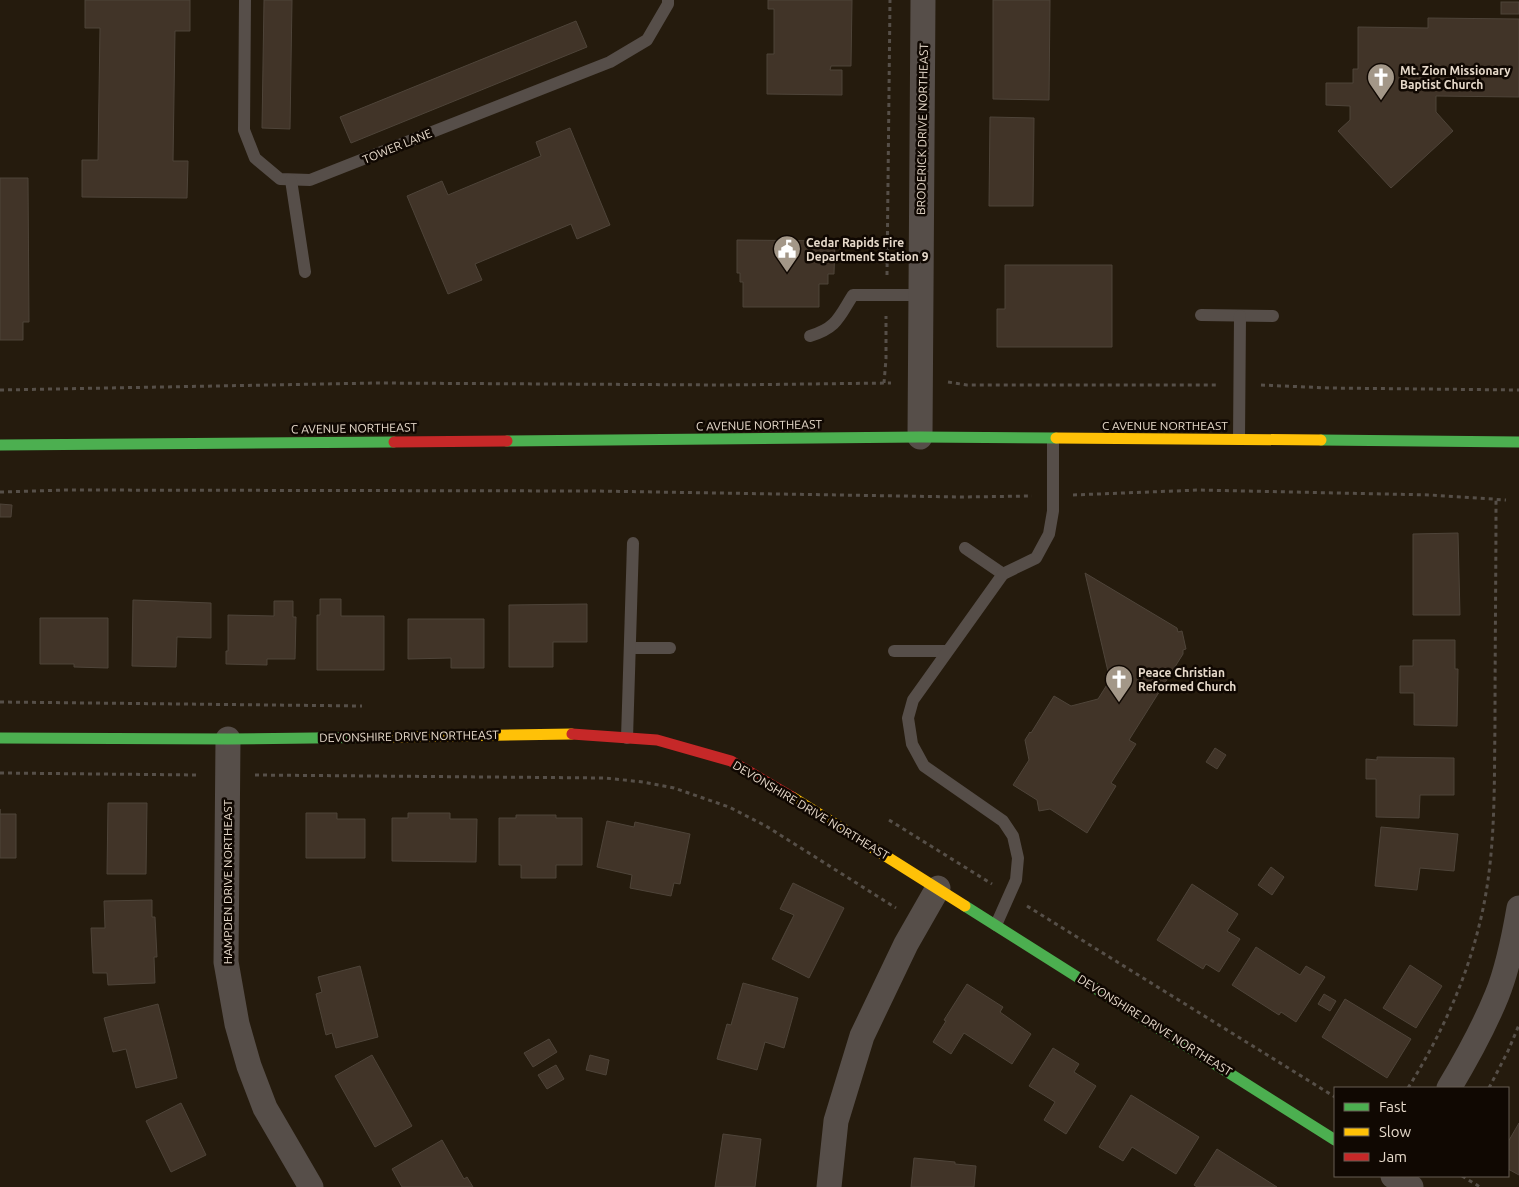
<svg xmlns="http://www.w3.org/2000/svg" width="1519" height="1187" font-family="Ubuntu,sans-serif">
	<rect width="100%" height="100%" fill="#251b0d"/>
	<!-- building -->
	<g fill="#413428" stroke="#4e4439">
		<path d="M 85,0 L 190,0 L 190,31 L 175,31 L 173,161 L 188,161 L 187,198 L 82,197 L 82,160 L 98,160 L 100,28 L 85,28 Z"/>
		<path d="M 264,0 L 292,0 L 290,129 L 262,128 Z"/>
		<path d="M 768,0 L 852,0 L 851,66 L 831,66 L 830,70 L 842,70 L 842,95 L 767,94 L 767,54 L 774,54 L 774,9 L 768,9 Z"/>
		<path d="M 993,0 L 1050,0 L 1049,100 L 993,99 Z"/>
		<rect x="1501" y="2" width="18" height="12"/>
		<path d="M 1428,18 L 1519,19 L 1519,97 L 1436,96 L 1436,112 L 1453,131 L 1391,188 L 1338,131 L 1350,120 L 1350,106 L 1326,105 L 1326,83 L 1353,83 L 1353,69 L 1358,69 L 1358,27 L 1428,28 Z"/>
		<path d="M 576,21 L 587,47 L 351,143 L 340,117 Z"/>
		<path d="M 990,117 L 1034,118 L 1033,206 L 989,206 Z"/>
		<path d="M 570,128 L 610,225 L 577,239 L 571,224 L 475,264 L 482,280 L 448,294 L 407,196 L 442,181 L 448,195 L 541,156 L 536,142 Z"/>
		<path d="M 0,178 L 28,178 L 29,322 L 23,322 L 23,340 L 0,340 Z"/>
		<path d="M 737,240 L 835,241 L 834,274 L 828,274 L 828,284 L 819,284 L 819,307 L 743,307 L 743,282 L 740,282 L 740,273 L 737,273 Z"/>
		<path d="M 1005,265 L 1112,265 L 1112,347 L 997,347 L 997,309 L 1005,309 Z"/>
		<path d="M 0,504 L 12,505 L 11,517 L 0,517 Z"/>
		<path d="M 1458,533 L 1460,615 L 1413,615 L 1413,534 Z"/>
		<path d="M 1085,573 L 1177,628 L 1178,632 L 1182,631 L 1186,649 L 1183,650 L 1183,654 L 1129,740 L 1136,744 L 1111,783 L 1116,786 L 1087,833 L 1050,809 L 1039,811 L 1037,800 L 1013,785 L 1029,760 L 1025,740 L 1030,732 L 1031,733 L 1054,696 L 1071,706 L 1098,699 L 1110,680 Z"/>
		<path d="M 320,599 L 341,599 L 341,616 L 384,616 L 384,670 L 317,670 L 317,615 L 320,615 Z"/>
		<path d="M 133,600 L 211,603 L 211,638 L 177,637 L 176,667 L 132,666 Z"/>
		<path d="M 274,601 L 293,601 L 293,617 L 296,617 L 295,659 L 267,659 L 267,665 L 226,664 L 226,651 L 228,651 L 228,615 L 274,616 Z"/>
		<path d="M 587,604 L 587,642 L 553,642 L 553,667 L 509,667 L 509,605 Z"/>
		<path d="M 40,618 L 108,618 L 108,668 L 74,667 L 74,664 L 40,664 Z"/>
		<path d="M 408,619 L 484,619 L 484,668 L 451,668 L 451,658 L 408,659 Z"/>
		<path d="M 1413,640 L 1455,640 L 1455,669 L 1458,669 L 1457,726 L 1414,725 L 1414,693 L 1400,693 L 1400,666 L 1413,666 Z"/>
		<path d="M 1215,748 L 1226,755 L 1217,769 L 1206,762 Z"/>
		<path d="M 1377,757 L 1454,758 L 1454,795 L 1420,795 L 1419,818 L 1376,817 L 1376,779 L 1366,779 L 1366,759 L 1377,760 Z"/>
		<path d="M 108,803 L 147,803 L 146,874 L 107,874 Z"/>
		<path d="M 0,809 L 0,814 L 16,814 L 16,858 L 0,858 Z"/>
		<path d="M 306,813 L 337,813 L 337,819 L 365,819 L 365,858 L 306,858 Z"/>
		<path d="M 408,813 L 450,813 L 450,819 L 477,819 L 476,862 L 392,861 L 392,818 L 408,818 Z"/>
		<path d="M 516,815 L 556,815 L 556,818 L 582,818 L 582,865 L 556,865 L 556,878 L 521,878 L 521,865 L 499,865 L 499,818 L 516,818 Z"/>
		<path d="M 607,821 L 634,827 L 635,822 L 690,834 L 680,884 L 674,883 L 671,896 L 630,888 L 632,875 L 597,867 Z"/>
		<path d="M 1381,827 L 1458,834 L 1454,871 L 1420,868 L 1417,890 L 1375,886 Z"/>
		<path d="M 1271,867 L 1284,877 L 1272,895 L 1258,885 Z"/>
		<path d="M 793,883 L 844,908 L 809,978 L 772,959 L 794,915 L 780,909 Z"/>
		<path d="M 1192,884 L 1238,914 L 1227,931 L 1240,939 L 1219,972 L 1206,964 L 1203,969 L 1157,940 Z"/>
		<path d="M 152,900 L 152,917 L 155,917 L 157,957 L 154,957 L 155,983 L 108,985 L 107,973 L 93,973 L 91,928 L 105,928 L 104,901 Z"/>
		<path d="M 1256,947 L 1300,975 L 1306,966 L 1325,977 L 1296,1022 L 1281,1012 L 1279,1015 L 1232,985 Z"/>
		<path d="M 1410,965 L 1442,986 L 1416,1028 L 1383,1008 Z"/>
		<path d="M 360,966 L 378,1037 L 336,1048 L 332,1033 L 326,1035 L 316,994 L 322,992 L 318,977 Z"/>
		<path d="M 743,983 L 798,998 L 784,1048 L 765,1042 L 757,1070 L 717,1059 L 727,1024 L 731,1025 Z"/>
		<path d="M 967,984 L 1003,1007 L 1000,1012 L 1031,1034 L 1012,1064 L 964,1033 L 951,1054 L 933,1042 L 946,1021 L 944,1020 Z"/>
		<path d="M 1324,994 L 1336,1001 L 1330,1011 L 1318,1004 Z"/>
		<path d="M 1345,999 L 1411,1039 L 1387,1078 L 1322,1037 Z"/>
		<path d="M 158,1004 L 177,1078 L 136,1088 L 126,1049 L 113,1052 L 104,1018 Z"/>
		<path d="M 549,1039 L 557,1052 L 533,1067 L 524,1053 Z"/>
		<path d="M 1053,1048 L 1079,1064 L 1074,1072 L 1096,1086 L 1066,1134 L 1044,1120 L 1055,1102 L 1029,1086 Z"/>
		<path d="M 372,1055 L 412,1126 L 375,1147 L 335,1076 Z"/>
		<path d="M 590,1055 L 609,1060 L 606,1075 L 586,1070 Z"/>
		<path d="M 556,1065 L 564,1079 L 547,1089 L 538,1075 Z"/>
		<path d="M 1131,1095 L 1199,1137 L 1176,1174 L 1132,1147 L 1123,1161 L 1099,1147 Z"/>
		<path d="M 181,1103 L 206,1155 L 171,1172 L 146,1121 Z"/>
		<path d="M 1519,1123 L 1519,1175 L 1508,1169 L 1508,1142 Z"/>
		<path d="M 723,1134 L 761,1139 L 755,1187 L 715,1187 Z"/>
		<path d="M 442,1140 L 464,1179 L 467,1177 L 473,1187 L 402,1187 L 392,1169 Z"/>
		<path d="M 1217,1149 L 1277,1187 L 1197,1187 L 1194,1185 Z"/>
		<path d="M 914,1158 L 955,1162 L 955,1164 L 976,1166 L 974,1187 L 911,1187 Z"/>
	</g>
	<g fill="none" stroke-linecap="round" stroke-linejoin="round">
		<!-- path -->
		<g stroke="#564f48" stroke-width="3" stroke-dasharray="4 4" stroke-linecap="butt">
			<path d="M 887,275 L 890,0"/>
			<path d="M 948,382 L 967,385 L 1217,385"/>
			<path d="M 884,383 L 886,359 L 886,316"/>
			<path d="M 1261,385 L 1329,388 L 1519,390"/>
			<path d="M 0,390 L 377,383 L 725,385 L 891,383"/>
			<path d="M 0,492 L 65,490 L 595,491 L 962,497 L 1032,496"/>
			<path d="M 1073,495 L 1199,490 L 1431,495 L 1506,500"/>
			<path d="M 0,702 L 362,706"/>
			<path d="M 0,773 L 199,775"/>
			<path d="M 255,775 L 605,778 L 643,782 L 674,788 L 729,807 L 766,826 L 896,908"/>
			<path d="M 889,820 L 992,884"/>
			<path d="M 1027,906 L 1335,1097"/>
			<path d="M 1408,1088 C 1440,1037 1466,981 1480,922 C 1496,857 1494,790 1495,723 C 1495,648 1496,574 1496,500"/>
			<path d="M 1489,1088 L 1508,1051 L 1519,1025"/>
			<path d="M 1462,1176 L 1480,1187"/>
		</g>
		<!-- lane -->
		<g stroke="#564e49" stroke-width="12">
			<path d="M 245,0 L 244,130 L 255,158 L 280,179 L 310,180 L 610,62 L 647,40 L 668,4 L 668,0"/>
			<path d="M 291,180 L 305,272"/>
			<path d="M 1201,315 L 1273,316"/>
			<path d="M 810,336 C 837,328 839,317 853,295 L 921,295"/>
			<path d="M 1239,439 L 1240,316"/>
			<path d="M 965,548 L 1003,574"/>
			<path d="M 630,648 L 670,648"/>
			<path d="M 894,651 L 947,651"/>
			<path d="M 627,738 L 633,543"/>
			<path d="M 996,925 L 1016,880 L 1018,858 L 1013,836 L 1003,821 L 924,766 L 912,744 L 908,718 L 913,700 L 1003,574 L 1036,558 L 1049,534 L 1053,511 L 1053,439"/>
		</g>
		<!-- street -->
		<g stroke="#564e49" stroke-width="25">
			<path d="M 920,437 L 923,0"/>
			<path d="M 228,739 L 226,962 L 237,1024 L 249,1066 L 265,1108 L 311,1187"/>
			<path d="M 1449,1088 C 1467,1058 1484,1027 1497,995 C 1508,968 1514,937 1519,908"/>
			<path d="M 1393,1176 L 1411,1187"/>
			<path d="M 829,1187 L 836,1121 L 862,1036 L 906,944 L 938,888"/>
		</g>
		<!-- fast -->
		<g stroke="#4caf50" stroke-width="11">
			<path d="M 1321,440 L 1519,442"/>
			<path d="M 507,441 L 920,437 L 1056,438"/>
			<path d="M 0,445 L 394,442"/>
			<path d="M 0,738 L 228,739 L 392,737"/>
			<path d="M 965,906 L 1335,1140"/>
		</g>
		<!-- slow -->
		<g stroke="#ffc107" stroke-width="11">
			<path d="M 1056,438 L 1321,440"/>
			<path d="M 392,737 L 572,734"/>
			<path d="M 792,797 L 965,906"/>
		</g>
		<!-- jam -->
		<g stroke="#c62828" stroke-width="11">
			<path d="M 394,442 L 507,441"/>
			<path d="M 572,734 L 657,740 L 731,761 L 792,797"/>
		</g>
	</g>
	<!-- icons -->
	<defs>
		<g id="church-pin" transform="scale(1.4375)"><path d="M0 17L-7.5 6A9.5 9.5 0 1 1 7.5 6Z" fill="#a39788" stroke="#100802"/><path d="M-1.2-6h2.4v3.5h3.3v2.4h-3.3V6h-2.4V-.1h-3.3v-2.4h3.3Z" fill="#fff"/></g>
		<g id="civic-pin" transform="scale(1.4375)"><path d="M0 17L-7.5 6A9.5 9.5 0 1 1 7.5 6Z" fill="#a39788" stroke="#100802"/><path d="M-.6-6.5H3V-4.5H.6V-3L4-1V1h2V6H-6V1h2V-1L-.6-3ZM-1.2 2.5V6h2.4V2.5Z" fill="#fff"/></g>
	</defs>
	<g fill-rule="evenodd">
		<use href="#church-pin" x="1381" y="77"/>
		<use href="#civic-pin" x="787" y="249"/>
		<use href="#church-pin" x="1119" y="679"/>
	</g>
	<g text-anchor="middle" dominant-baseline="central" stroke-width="5" stroke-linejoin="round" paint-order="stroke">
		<!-- poi labels -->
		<g font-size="12" font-weight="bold" fill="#e7dacb" stroke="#100802" text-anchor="start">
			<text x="1400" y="70">Mt. Zion Missionary<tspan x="1400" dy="14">Baptist Church</tspan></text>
			<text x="806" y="242">Cedar Rapids Fire<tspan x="806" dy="14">Department Station 9</tspan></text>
			<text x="1138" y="672">Peace Christian<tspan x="1138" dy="14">Reformed Church</tspan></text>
		</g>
		<!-- street labels -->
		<g font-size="12" fill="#e7dacb" stroke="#100802">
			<text transform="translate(922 129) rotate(-89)">BRODERICK DRIVE NORTHEAST</text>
			<text transform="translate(397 146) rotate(-22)">TOWER LANE</text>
			<text transform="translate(759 425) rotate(-1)">C AVENUE NORTHEAST</text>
			<text x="1165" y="425">C AVENUE NORTHEAST</text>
			<text transform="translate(354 428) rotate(-1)">C AVENUE NORTHEAST</text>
			<text transform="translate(409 736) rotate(-1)">DEVONSHIRE DRIVE NORTHEAST</text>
			<text transform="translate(811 810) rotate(31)">DEVONSHIRE DRIVE NORTHEAST</text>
			<text transform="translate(227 882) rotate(-90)">HAMPDEN DRIVE NORTHEAST</text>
			<text transform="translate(1155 1025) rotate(32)">DEVONSHIRE DRIVE NORTHEAST</text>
		</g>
	</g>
	<!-- legend -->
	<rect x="1334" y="1087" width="175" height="90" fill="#100802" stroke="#665c52"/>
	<rect x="1344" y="1103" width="25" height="8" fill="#4caf50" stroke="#665c52"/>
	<text x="1379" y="1112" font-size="15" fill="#e7dacb">Fast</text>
	<rect x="1344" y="1128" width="25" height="8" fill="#ffc107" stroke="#665c52"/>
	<text x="1379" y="1137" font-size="15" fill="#e7dacb">Slow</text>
	<rect x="1344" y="1153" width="25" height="8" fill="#c62828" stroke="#665c52"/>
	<text x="1379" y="1162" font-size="15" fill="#e7dacb">Jam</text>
</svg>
